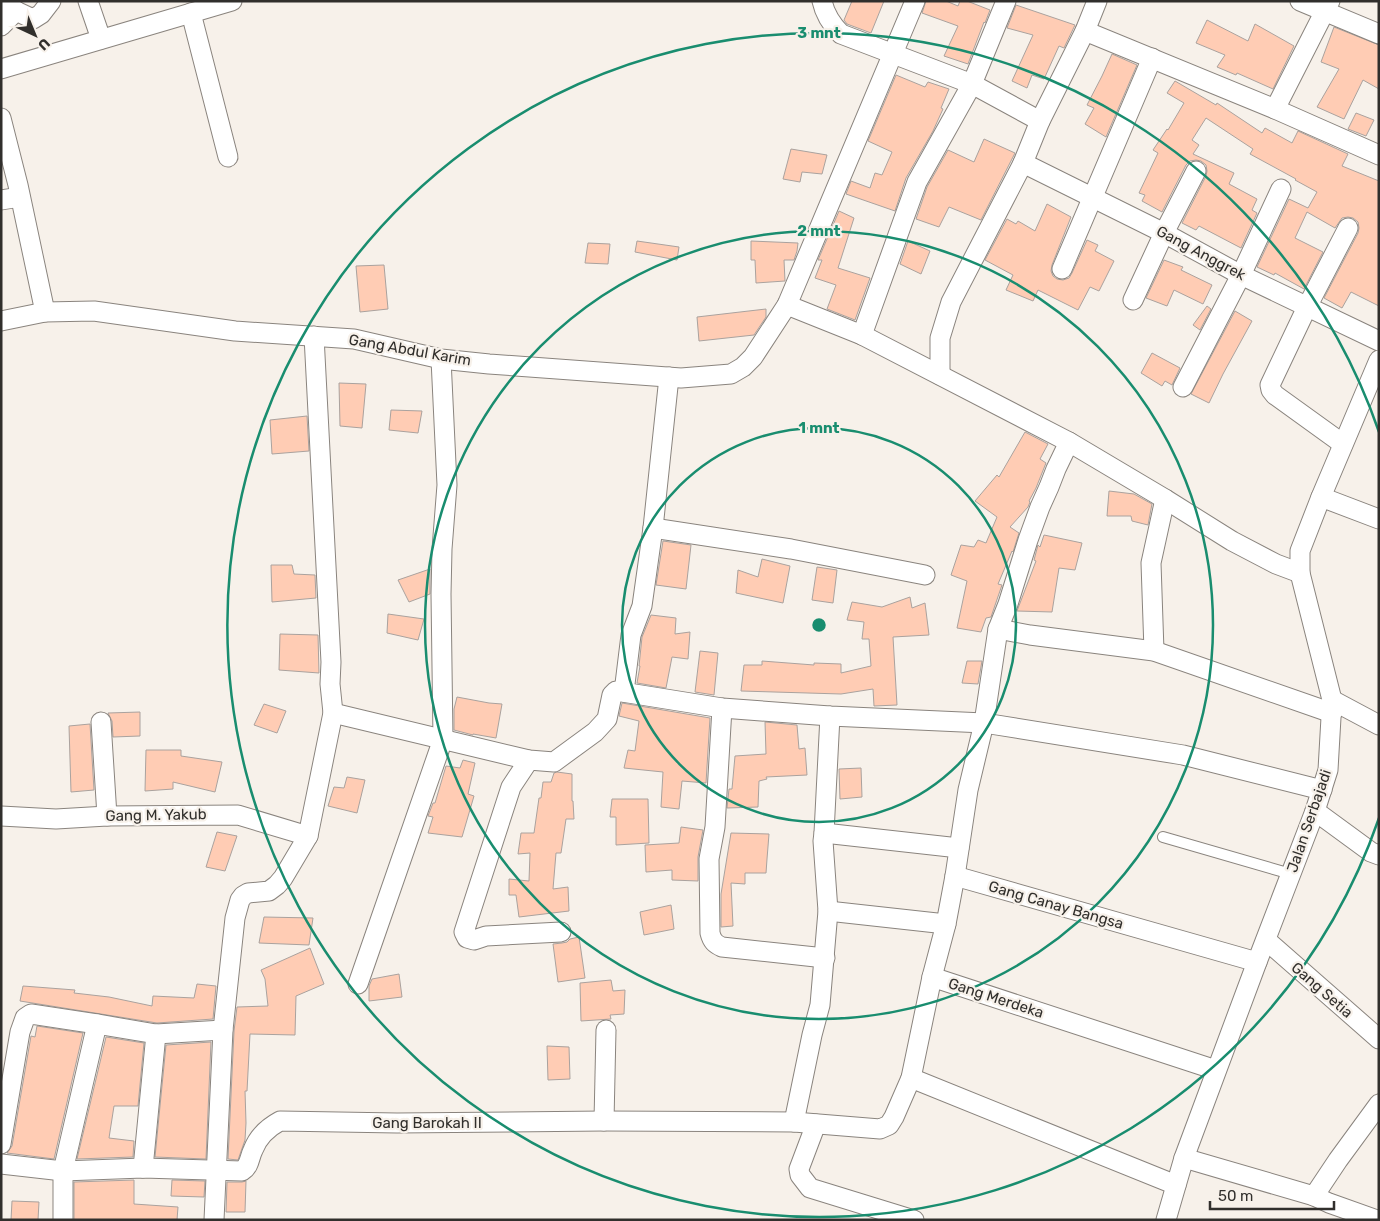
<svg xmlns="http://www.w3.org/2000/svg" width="1380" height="1221" font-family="Rubik,sans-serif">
	<rect width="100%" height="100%" fill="#f7f1ea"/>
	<!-- building -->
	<g fill="#ffccb4" stroke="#aaa29e">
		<path d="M 852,1 L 884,1 L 871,33 L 847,24 L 844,20 Z"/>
		<path d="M 926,1 L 946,1 L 958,6 L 960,1 L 967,1 L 990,10 L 985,23 L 984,22 L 968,64 L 944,56 L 958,26 L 922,13 Z"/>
		<path d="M 1016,5 L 1075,25 L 1064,48 L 1059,46 L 1044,79 L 1032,75 L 1027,88 L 1012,81 L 1033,35 L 1007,28 Z"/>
		<path d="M 1207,20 L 1248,41 L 1255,24 L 1294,46 L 1273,89 L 1237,73 L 1236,75 L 1217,67 L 1225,55 L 1196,43 Z"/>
		<path d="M 1334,27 L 1379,45 L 1379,89 L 1363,80 L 1344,119 L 1317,107 L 1339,69 L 1321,62 Z"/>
		<path d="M 1112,54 L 1137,65 L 1106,137 L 1085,124 L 1094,108 L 1087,105 L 1102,76 Z"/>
		<path d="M 896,75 L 925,87 L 928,82 L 949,89 L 941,108 L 943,109 L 933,131 L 906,178 L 895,211 L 846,194 L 851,181 L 870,188 L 875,173 L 882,175 L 892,152 L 868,141 Z"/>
		<path d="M 1175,81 L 1216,105 L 1217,103 L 1262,133 L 1265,128 L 1292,143 L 1298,131 L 1348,154 L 1342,166 L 1379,181 L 1379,306 L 1351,292 L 1342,308 L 1324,298 L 1358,233 L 1359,228 L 1358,222 L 1353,218 L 1348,217 L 1342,218 L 1335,228 L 1307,212 L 1295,238 L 1323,252 L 1304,289 L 1275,273 L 1274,275 L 1257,267 L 1289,199 L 1308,208 L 1317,192 L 1295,180 L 1296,179 L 1250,154 L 1253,149 L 1206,118 L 1192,140 L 1199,145 L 1193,154 L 1234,173 L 1229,184 L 1257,199 L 1252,210 L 1257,213 L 1241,248 L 1199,226 L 1196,230 L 1182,223 L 1206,176 L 1207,171 L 1206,165 L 1201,161 L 1196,160 L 1190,161 L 1186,165 L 1162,212 L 1142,201 L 1145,195 L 1139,193 L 1158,153 L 1153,150 L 1167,129 L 1168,130 L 1184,103 L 1167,93 Z"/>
		<path d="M 1356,113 L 1374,120 L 1366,136 L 1348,129 Z"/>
		<path d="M 984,139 L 1015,153 L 981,220 L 949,207 L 939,227 L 916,219 L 927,187 L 948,150 L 974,162 Z"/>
		<path d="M 791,149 L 827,155 L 822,174 L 802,172 L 800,182 L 783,179 Z"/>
		<path d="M 1047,204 L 1071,217 L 1052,265 L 1051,271 L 1053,276 L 1057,279 L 1063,280 L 1069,278 L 1072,273 L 1087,240 L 1098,245 L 1095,251 L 1114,261 L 1099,291 L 1090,287 L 1078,310 L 1038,290 L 1033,301 L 1006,290 L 1013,275 L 985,260 L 1007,219 L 1016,224 L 1018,221 L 1035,231 Z"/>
		<path d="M 839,211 L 854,218 L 838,268 L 870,278 L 855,320 L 827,309 L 836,285 L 815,278 L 822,260 L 818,260 Z"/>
		<path d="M 637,241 L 679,247 L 677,260 L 635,252 Z"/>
		<path d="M 751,241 L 798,243 L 797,251 L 794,260 L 784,260 L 785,281 L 756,283 L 755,260 L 751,260 Z"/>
		<path d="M 908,241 L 930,251 L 921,274 L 900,264 Z"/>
		<path d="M 588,243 L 610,244 L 608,264 L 585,263 Z"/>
		<path d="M 1164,260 L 1183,267 L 1181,270 L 1212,285 L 1203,304 L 1174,290 L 1167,306 L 1146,298 Z"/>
		<path d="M 384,265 L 388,309 L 360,312 L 356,266 Z"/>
		<path d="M 1207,306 L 1211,309 L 1200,330 L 1193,325 Z"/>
		<path d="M 766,309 L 766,317 L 754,335 L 699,341 L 697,317 Z"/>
		<path d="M 1235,311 L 1252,321 L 1223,374 L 1209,403 L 1191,394 Z"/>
		<path d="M 1152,353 L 1180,368 L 1172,385 L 1165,381 L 1162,386 L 1141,373 Z"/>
		<path d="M 339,383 L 366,384 L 362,428 L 340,426 Z"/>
		<path d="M 391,410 L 422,411 L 418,433 L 389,430 Z"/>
		<path d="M 307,416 L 309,451 L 272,454 L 270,420 Z"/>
		<path d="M 1025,432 L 1048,444 L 1040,459 L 1046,463 L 1036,488 L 1029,501 L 1030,502 L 1028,507 L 1010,527 L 1019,533 L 1013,552 L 1012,551 L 998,584 L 1002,585 L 991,617 L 986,618 L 981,632 L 957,628 L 967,581 L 951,575 L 961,545 L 974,547 L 978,540 L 986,543 L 997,517 L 975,501 L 997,475 L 999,477 Z"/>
		<path d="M 1109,491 L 1134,494 L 1152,504 L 1148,525 L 1132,521 L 1131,516 L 1107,516 Z"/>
		<path d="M 1044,535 L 1082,543 L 1075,570 L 1059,568 L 1052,612 L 1017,611 L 1036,561 L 1034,560 L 1038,545 L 1040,547 Z"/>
		<path d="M 663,541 L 691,545 L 686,589 L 656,585 Z"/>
		<path d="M 762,559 L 790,566 L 783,603 L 736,593 L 738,570 L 758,577 Z"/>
		<path d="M 271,565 L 292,565 L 294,574 L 315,575 L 316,598 L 272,602 Z"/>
		<path d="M 817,567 L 837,570 L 833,603 L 812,600 Z"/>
		<path d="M 430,569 L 430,594 L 409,602 L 398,580 Z"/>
		<path d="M 910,597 L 912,608 L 925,603 L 929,635 L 893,637 L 897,705 L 874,706 L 873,689 L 841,694 L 741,691 L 744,665 L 762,665 L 762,661 L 814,665 L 814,663 L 841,664 L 841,673 L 871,666 L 869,639 L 862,639 L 864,622 L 847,620 L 852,602 L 882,607 Z"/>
		<path d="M 388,614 L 424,619 L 418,640 L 387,633 Z"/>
		<path d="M 651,615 L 676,618 L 675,634 L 690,632 L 688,659 L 672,657 L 666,688 L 637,683 L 640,666 L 639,666 L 642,637 Z"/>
		<path d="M 280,634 L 318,635 L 319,673 L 279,670 Z"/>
		<path d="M 700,651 L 718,653 L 714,695 L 695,692 Z"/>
		<path d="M 967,661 L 982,661 L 978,684 L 962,683 Z"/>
		<path d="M 457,697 L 489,703 L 502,704 L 496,738 L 473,734 L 473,735 L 454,730 L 454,709 Z"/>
		<path d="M 622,703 L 710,718 L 706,783 L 682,781 L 679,809 L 661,807 L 663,772 L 624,768 L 628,750 L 635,751 L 639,721 L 619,716 Z"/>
		<path d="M 264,704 L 286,711 L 277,733 L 254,725 Z"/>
		<path d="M 140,712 L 140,736 L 113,737 L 112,721 L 108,713 Z"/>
		<path d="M 765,722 L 797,725 L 799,749 L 805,748 L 807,775 L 766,777 L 767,779 L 759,781 L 758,807 L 727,808 L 729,789 L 732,789 L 735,756 L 766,754 Z"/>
		<path d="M 90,724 L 94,790 L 71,792 L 69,726 Z"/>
		<path d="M 146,750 L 181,750 L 181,756 L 222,762 L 215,792 L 173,782 L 173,789 L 145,791 Z"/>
		<path d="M 463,760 L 475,763 L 468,794 L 474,796 L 462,837 L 428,833 L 433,817 L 428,816 L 433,803 L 435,803 L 446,766 L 460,768 Z"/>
		<path d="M 861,768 L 862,797 L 840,799 L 839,769 Z"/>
		<path d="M 557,772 L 572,774 L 572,801 L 573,801 L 574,819 L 566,819 L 561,853 L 556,853 L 553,889 L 568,887 L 569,911 L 519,917 L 516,895 L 509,895 L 509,879 L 529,881 L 530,853 L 518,854 L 521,833 L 534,833 L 539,798 L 541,798 L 543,782 L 551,782 L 554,773 Z"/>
		<path d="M 347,777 L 365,780 L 357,813 L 328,806 L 334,787 L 344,788 Z"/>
		<path d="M 612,799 L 648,799 L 649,843 L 616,845 L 616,817 L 610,817 Z"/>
		<path d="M 681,827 L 703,830 L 698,857 L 698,881 L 672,880 L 672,870 L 646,872 L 645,845 L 679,843 Z"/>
		<path d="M 217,832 L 237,836 L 225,871 L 206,867 Z"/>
		<path d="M 731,833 L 769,834 L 767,859 L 766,873 L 745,873 L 745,884 L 731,883 L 733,926 L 721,927 L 721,894 Z"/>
		<path d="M 671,905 L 674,929 L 644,935 L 640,912 Z"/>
		<path d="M 264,917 L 313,918 L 309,945 L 259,943 Z"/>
		<path d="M 579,937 L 585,978 L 558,982 L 553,944 L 562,943 L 567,942 L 570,939 Z"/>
		<path d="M 310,948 L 324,984 L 296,996 L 295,1035 L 250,1034 L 247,1091 L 245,1091 L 246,1123 L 245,1140 L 238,1160 L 228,1159 L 234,1031 L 237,1007 L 268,1006 L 265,979 L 261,970 Z"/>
		<path d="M 399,974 L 402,997 L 369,1001 L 369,986 L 372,979 Z"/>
		<path d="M 611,980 L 613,991 L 625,990 L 624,1014 L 610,1015 L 611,1019 L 581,1021 L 580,983 Z"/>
		<path d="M 197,984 L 216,986 L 213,1019 L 157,1023 L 20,1001 L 23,986 L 75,990 L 74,993 L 109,997 L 152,1006 L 153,996 L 194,998 Z"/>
		<path d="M 37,1026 L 83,1033 L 54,1159 L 7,1153 L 12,1146 L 31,1036 L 35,1037 Z"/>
		<path d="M 106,1037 L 144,1043 L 138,1106 L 114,1106 L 109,1138 L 134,1141 L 133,1157 L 77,1159 Z"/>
		<path d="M 211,1042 L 206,1159 L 155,1157 L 166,1045 Z"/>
		<path d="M 547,1046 L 569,1047 L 570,1079 L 548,1080 Z"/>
		<path d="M 134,1180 L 134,1204 L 178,1207 L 177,1220 L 74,1220 L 74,1182 Z"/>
		<path d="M 172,1180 L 205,1181 L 204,1197 L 171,1196 Z"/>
		<path d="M 246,1181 L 245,1212 L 226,1212 L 227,1182 L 242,1182 Z"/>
		<path d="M 12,1201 L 39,1202 L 38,1220 L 11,1220 Z"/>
	</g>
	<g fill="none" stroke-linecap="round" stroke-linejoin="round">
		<!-- lane casing -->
		<g stroke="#8a847e" stroke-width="12">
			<path id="lane" d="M 1163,837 L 1291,874"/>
		</g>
		<!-- street casing -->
		<g stroke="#8a847e" stroke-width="21">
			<g id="street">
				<path d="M 88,1 L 101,39"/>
				<path d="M 822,1 C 825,15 831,24 841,34 L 972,84 L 1040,121"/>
				<path d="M 1300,1 L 1379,34"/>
				<path d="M 16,11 L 33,19 L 41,14 L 51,1"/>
				<path d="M 191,13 L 228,157"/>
				<path d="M 1,26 L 16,11 L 3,1"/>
				<path d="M 1085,31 L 1275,109 L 1379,155"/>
				<path d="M 1,69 L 232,1"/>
				<path d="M 1275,109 L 1330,1"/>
				<path d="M 1,118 L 18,185 L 45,312"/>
				<path d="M 1023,163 L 1164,233 L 1241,275 L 1379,341"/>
				<path d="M 1,200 L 20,197"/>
				<path d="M 1062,269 L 1152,58"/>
				<path d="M 1133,300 L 1164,233 L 1196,171"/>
				<path d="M 787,305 L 862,335 L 1069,442 L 1165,499 L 1232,541 L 1276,564 L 1300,573"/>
				<path d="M 1,321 L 45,312 L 94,311 L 235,331 L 354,339 L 441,359 L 489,364 L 681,378 L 731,374 L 743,367 L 753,357 L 787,305 L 915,1"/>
				<path d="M 862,335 L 917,182 L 972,84 L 1006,1"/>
				<path d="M 940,375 L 940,338 L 951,302 L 1023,163 L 1040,121 L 1085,31 L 1097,1"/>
				<path d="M 1183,387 L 1241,275 L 1281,189"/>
				<path d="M 1343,444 L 1275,395 L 1271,390 L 1270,385 L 1307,307 L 1348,228"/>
				<path d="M 1321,497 L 1379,519"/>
				<path d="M 653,528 L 791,549 L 925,575"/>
				<path d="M 998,629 L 1030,635 L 1154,651 L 1332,713"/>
				<path d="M 1154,651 L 1151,563 L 1165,499"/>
				<path d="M 624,692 L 631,635 L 642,606 L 653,528 L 669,377"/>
				<path d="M 1332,700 L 1379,725"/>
				<path d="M 722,708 L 715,827 L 709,859 L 710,933 C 712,941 715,944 722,947 L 825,958"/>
				<path d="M 333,713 L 529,760 L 554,762 L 595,732 L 607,719 L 612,695 L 616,691 L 722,708 L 830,716 L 984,723 L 1183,755 L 1322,790"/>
				<path d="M 101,722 L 107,816"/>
				<path d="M 529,760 L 511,787 L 464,932 L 467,938 L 474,940 L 486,936 L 561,932"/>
				<path d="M 1315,811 L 1371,852 L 1379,855"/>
				<path d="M 1,816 L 56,819 L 107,816 L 238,815 L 308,836"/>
				<path d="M 824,833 L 959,848"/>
				<path d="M 955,876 L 1257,962"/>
				<path d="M 828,911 L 946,924"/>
				<path d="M 1266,940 L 1379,1039"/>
				<path d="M 932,977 L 946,924 L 955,876 L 968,790 L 984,723 L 998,629 L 1008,604 L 1028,540 L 1040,507 L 1049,487 L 1056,469 L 1069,442"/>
				<path d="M 358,984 L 443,739 L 441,594 L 442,549 L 447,485 L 441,359"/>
				<path d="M 911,1078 L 1176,1185"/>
				<path d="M 604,1121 L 606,1030"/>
				<path d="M 794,1122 L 812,1035 L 820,1005 L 828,911 L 823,841 L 824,833 L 830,716"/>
				<path d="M 816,1124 L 799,1169 L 800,1175 L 810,1188 L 914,1220"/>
				<path d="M 1,1144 L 20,1032 L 25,1018 L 31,1014 L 97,1024 L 156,1034 L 223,1030"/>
				<path d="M 1184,1158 L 1314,1196 L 1329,1203 L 1377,1220"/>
				<path d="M 1,1164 L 63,1171 L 143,1168 L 242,1171 C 250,1166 249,1158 253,1150 C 258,1137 267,1128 280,1121 L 397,1123 L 604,1121 L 794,1122 L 880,1129 L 889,1125 L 894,1117 L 911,1078 L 932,977 L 1216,1070"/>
				<path d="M 143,1168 L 156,1034"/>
				<path d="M 1314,1196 L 1338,1160 L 1379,1104"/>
				<path d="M 63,1220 L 63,1171 L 97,1024"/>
				<path d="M 214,1220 L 223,1030 L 235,918 L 240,900 L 243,896 L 248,893 L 269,891 L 277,885 L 283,878 L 308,836 L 333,713 L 330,684 L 331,662 L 314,336"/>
				<path d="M 1166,1220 L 1184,1158 L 1257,962 L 1315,811 L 1328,770 L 1332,700 L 1300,573 L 1300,551 L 1321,497 L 1379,360"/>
			</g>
		</g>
		<!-- lane -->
		<use href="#lane" stroke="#fff" stroke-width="10"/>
		<!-- street -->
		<use href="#street" stroke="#fff" stroke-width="19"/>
	</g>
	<!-- distance rings -->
	<g fill="none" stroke="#198d6f" stroke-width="2.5">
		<circle cx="819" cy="625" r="197"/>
		<circle cx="819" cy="625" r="394"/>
		<path d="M1379 818A592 592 0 1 1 1379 432"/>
	</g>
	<g text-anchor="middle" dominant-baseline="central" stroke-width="4.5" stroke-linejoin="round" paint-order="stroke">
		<!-- street labels -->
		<g font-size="15" fill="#312f2c" stroke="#f7f1ea">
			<text transform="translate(1201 253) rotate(28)">Gang Anggrek</text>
			<text transform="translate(410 350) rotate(10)">Gang Abdul Karim</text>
			<text transform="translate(156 815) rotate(-1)">Gang M. Yakub</text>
			<text transform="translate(1309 821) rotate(-71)">Jalan Serbajadi</text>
			<text transform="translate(1056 905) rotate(16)">Gang Canay Bangsa</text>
			<text transform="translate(1322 990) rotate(41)">Gang Setia</text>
			<text transform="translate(996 998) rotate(18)">Gang Merdeka</text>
			<text x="427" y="1123">Gang Barokah II</text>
		</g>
	</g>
	<circle cx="819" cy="625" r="8" fill="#198d6f" stroke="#f7f1ea" stroke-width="2.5"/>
	<g font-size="15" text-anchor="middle" font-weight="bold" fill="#198d6f" stroke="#f7f1ea" stroke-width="4.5" stroke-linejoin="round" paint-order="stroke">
		<text x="819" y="38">3 mnt</text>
		<text x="819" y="236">2 mnt</text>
		<text x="819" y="433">1 mnt</text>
	</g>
	<!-- border -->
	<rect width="1380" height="1221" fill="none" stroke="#312f2c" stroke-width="5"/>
	<!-- north arrow -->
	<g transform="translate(35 35) rotate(136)" stroke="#f7f1ea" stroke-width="4" paint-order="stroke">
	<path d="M0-4L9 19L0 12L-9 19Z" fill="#312f2c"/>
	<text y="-8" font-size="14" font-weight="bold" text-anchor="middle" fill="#312f2c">U</text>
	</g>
	<!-- scale -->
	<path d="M1210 1201v8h124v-8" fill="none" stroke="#312f2c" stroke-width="2.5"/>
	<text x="1218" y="1201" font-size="15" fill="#312f2c" stroke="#f7f1ea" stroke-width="4" paint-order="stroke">50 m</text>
</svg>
